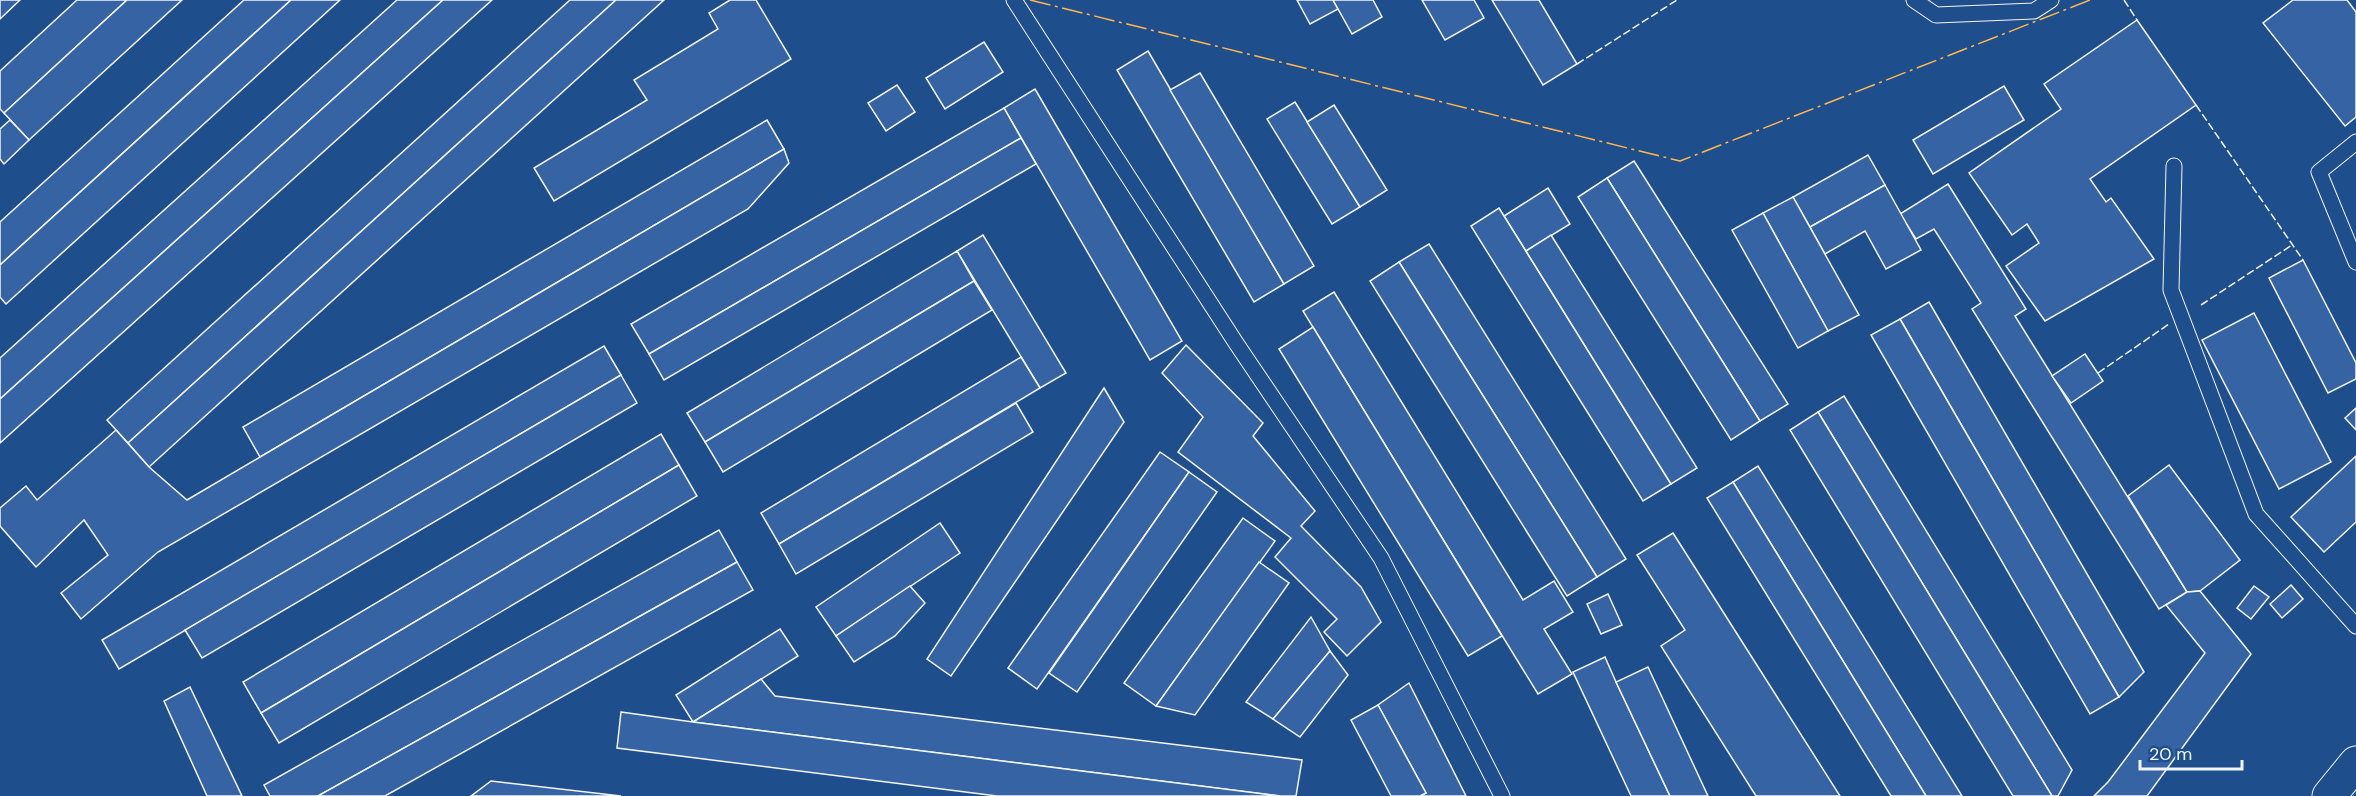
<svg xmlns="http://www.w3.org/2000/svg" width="2356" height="796" font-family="'DM Sans',sans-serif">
	<rect width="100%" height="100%" fill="#1f4e8c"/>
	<!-- building -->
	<g fill="#3563a3" stroke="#f2f6ff" stroke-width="1.5">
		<path d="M 0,0 L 20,0 L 0,19 Z"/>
		<path d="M 77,0 L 127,0 L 4,113 L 0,109 L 0,71 Z"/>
		<path d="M 127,0 L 182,0 L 29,140 L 4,113 Z"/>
		<path d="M 244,0 L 291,0 L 0,265 L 0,222 Z"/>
		<path d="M 291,0 L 340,0 L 6,304 L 0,297 L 0,265 Z"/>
		<path d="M 397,0 L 443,0 L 0,399 L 0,358 Z"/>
		<path d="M 443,0 L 492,0 L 0,443 L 0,399 Z"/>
		<path d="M 570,0 L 616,0 L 128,443 L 107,420 Z"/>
		<path d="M 616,0 L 664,0 L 149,467 L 128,443 Z"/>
		<path d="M 730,0 L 756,0 L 791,59 L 554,201 L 534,168 L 647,100 L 634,80 L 718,29 L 709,13 Z"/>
		<path d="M 1297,0 L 1333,0 L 1338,9 L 1310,24 Z"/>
		<path d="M 1333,0 L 1373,0 L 1382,17 L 1352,34 Z"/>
		<path d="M 1422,0 L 1474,0 L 1484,18 L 1445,40 Z"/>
		<path d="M 1492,0 L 1539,0 L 1577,64 L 1543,85 Z"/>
		<path d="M 2293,0 L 2347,0 L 2356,12 L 2356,117 L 2345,126 L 2263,23 Z"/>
		<path d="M 2137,20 L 2196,105 L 2090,179 L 2106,202 L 2111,198 L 2154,259 L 2045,321 L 2006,266 L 2039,243 L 2027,224 L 2012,235 L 1969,173 L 2061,109 L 2044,84 Z"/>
		<path d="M 984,42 L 1003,72 L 945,109 L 926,78 Z"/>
		<path d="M 1148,51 L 1284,284 L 1254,302 L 1117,70 Z"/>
		<path d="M 1200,73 L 1314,266 L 1284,284 L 1170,90 Z"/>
		<path d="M 897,85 L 915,112 L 886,131 L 868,103 Z"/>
		<path d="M 2004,86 L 2024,120 L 1933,174 L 1913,140 Z"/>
		<path d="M 1035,89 L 1182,341 L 1150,360 L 1004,108 Z"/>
		<path d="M 1295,102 L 1360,207 L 1332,224 L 1267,119 Z"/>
		<path d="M 1334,105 L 1387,190 L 1360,207 L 1307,122 Z"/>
		<path d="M 1004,108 L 1021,138 L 649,354 L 631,324 Z"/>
		<path d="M 10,120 L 29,140 L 4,164 L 0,159 L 0,129 Z"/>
		<path d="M 767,120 L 784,149 L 260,457 L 243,427 Z"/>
		<path d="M 1021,138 L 1036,164 L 664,380 L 649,354 Z"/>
		<path d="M 784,149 L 789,163 L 748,209 L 158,552 L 81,619 L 61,593 L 108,555 L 84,520 L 36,567 L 0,526 L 0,508 L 26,486 L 37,500 L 116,430 L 149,467 L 187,500 Z"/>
		<path d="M 1868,155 L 1885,185 L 1810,227 L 1793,197 Z"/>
		<path d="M 1634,161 L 1788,404 L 1760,421 L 1607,178 Z"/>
		<path d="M 1607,178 L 1760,421 L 1731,440 L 1578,197 Z"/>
		<path d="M 1948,184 L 2026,309 L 2015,316 L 2187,592 L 2159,609 L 1972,309 L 1981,303 L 1934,229 L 1916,239 L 1900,214 Z"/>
		<path d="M 1885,185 L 1921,250 L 1886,269 L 1865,231 L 1825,254 L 1810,227 Z"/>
		<path d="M 1548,188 L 1570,224 L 1526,251 L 1504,216 Z"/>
		<path d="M 1793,197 L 1859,315 L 1828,331 L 1763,213 Z"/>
		<path d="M 1499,208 L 1671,484 L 1643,501 L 1471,226 Z"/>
		<path d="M 1763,213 L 1828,331 L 1798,348 L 1732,230 Z"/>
		<path d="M 983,235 L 1066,373 L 1040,388 L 957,251 Z"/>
		<path d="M 1551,235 L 1697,468 L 1671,484 L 1526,251 Z"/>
		<path d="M 1429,244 L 1626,559 L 1597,577 L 1399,262 Z"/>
		<path d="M 957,251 L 974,281 L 705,442 L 687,413 Z"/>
		<path d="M 2303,260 L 2356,363 L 2356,379 L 2328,393 L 2269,278 Z"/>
		<path d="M 1399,262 L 1597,577 L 1567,596 L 1370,281 Z"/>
		<path d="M 974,281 L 992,310 L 723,472 L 705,442 Z"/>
		<path d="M 1334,292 L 1523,600 L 1554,581 L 1573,612 L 1544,629 L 1572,674 L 1538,694 L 1303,311 Z"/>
		<path d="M 1929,302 L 2144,672 L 2119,697 L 1900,319 Z"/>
		<path d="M 2254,313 L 2331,462 L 2279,489 L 2202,340 Z"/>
		<path d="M 1900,319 L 2119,697 L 2090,714 L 1871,335 Z"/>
		<path d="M 1313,327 L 1502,636 L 1468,656 L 1279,349 Z"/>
		<path d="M 1186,345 L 1263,423 L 1253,436 L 1315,511 L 1301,526 L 1361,587 L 1381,622 L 1347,656 L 1324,632 L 1337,619 L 1275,557 L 1291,538 L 1178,452 L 1203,417 L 1162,373 Z"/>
		<path d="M 604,346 L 621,375 L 119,669 L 102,640 Z"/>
		<path d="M 2085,354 L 2103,381 L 2071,403 L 2052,376 Z"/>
		<path d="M 1021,357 L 1040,388 L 779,544 L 761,513 Z"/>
		<path d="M 621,375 L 637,403 L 202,658 L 185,630 Z"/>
		<path d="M 1104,388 L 1124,422 L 951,676 L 927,659 Z"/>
		<path d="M 1844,396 L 2072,770 L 2058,796 L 2052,796 L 1818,412 Z"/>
		<path d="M 1016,403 L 1033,432 L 796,574 L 779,544 Z"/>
		<path d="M 2356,408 L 2356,430 L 2345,418 Z"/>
		<path d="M 1818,412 L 2052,796 L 2013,796 L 1790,430 Z"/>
		<path d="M 661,434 L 679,465 L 261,713 L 243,682 Z"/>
		<path d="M 1160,452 L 1189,472 L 1037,689 L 1008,668 Z"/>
		<path d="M 2356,456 L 2356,522 L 2324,552 L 2291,517 Z"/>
		<path d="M 679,465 L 697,496 L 279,743 L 261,713 Z"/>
		<path d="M 2169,465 L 2240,560 L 2200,591 L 2187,592 L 2128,496 Z"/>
		<path d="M 1758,466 L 1962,796 L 1926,796 L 1733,482 Z"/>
		<path d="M 1189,472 L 1217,492 L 1077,692 L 1049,673 Z"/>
		<path d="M 1733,482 L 1926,796 L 1891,796 L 1707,498 Z"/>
		<path d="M 1243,518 L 1275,541 L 1156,706 L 1124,683 Z"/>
		<path d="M 940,523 L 960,553 L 836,636 L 816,607 Z"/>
		<path d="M 719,530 L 737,562 L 318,796 L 270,796 L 264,785 Z"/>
		<path d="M 1673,533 L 1840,796 L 1756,796 L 1661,646 L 1685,630 L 1637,555 Z"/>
		<path d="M 737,562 L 753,590 L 385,796 L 318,796 Z"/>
		<path d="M 1259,562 L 1289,583 L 1195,715 L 1156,706 Z"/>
		<path d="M 2291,585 L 2303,599 L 2282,618 L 2270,604 Z"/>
		<path d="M 910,586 L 925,603 L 895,636 L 854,662 L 836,636 Z"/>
		<path d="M 2254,586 L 2269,597 L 2251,619 L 2237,608 Z"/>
		<path d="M 2200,591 L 2251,654 L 2147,796 L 2094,796 L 2108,782 L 2205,653 L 2166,605 L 2187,592 Z"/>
		<path d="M 1608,594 L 1622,625 L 1601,634 L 1587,604 Z"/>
		<path d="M 1311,617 L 1330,651 L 1273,719 L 1246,702 Z"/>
		<path d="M 780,629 L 798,656 L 693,722 L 676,695 Z"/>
		<path d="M 1330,651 L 1348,675 L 1300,737 L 1273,719 Z"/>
		<path d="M 1605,657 L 1616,682 L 1670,796 L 1631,796 L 1573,672 Z"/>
		<path d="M 1648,667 L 1708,796 L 1670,796 L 1616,682 Z"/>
		<path d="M 761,679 L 775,696 L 1302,760 L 1296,796 L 1280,796 L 693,722 Z"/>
		<path d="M 1409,683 L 1466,796 L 1420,796 L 1426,793 L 1378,705 Z"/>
		<path d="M 190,687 L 242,796 L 207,796 L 164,701 Z"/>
		<path d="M 1378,705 L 1426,793 L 1420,796 L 1391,796 L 1351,720 Z"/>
		<path d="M 621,712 L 693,722 L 1280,796 L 997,796 L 617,748 Z"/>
		<path d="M 491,781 L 621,796 L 471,796 Z"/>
	</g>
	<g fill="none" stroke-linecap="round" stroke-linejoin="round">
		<!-- service casing -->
		<g stroke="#f2f6ff" stroke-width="17">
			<g id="service">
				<path d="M 1014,0 L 1236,343 L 1381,558 L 1502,796"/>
				<path d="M 1914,0 L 1936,15 L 2034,11 L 2051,0"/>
				<path d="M 2356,142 L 2319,172 L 2356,262"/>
				<path d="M 2174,166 L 2171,290 L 2256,514 L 2356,626"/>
			</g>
		</g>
		<!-- primary casing -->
		<g stroke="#f2f6ff" stroke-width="35">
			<path id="primary" d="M 2329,796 L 2356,763"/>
		</g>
		<!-- service -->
		<use href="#service" stroke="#1f4e8c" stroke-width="15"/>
		<!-- primary -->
		<use href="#primary" stroke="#1f4e8c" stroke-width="33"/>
		<!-- fence -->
		<g stroke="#f2f6ff" stroke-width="1.5" stroke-dasharray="8 3" stroke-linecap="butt">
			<path d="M 2124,0 L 2137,20"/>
			<path d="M 1577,64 L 1677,0"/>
			<path d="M 2196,105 L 2303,260"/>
			<path d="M 2201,305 L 2292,245"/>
			<path d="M 2098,373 L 2169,324"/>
		</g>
		<!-- power -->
		<path stroke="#ffb74d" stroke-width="1.5" stroke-dasharray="21 4.5 3 4.5" stroke-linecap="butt" d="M 1030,0 L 1680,161 L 2090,0"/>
	</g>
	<!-- scale -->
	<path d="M2140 760v9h102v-9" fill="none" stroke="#f2f6ff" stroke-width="3"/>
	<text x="2149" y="760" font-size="18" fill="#f2f6ff" stroke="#1f4e8c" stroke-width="4.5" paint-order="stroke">20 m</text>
</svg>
